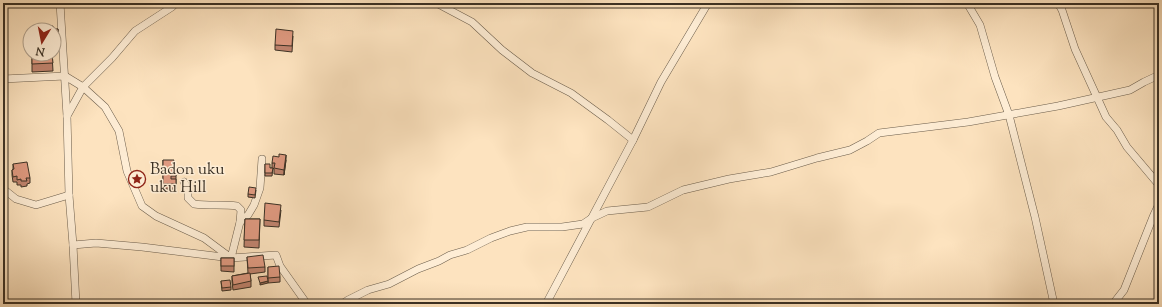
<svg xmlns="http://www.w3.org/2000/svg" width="1162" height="307" font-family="'Sorts Mill Goudy',serif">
	<rect width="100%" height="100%" fill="#fde3bf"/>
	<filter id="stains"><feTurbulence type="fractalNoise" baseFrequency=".005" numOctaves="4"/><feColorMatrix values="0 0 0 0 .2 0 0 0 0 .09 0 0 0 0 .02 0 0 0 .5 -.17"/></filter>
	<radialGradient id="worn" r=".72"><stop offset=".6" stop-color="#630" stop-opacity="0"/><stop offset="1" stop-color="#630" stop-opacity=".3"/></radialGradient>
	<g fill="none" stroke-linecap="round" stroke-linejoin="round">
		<!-- minor casing -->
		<g stroke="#6b5d4b" stroke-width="8">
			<g id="minor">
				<path d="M 60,3 L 67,116"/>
				<path d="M 438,3 L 440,5 L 472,22 L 502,50 L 532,73 L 571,93 L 608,120 L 633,140"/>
				<path d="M 967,3 L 980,25 L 995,77 L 1009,115 L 1035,217 L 1054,304"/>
				<path d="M 1058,3 L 1062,10 L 1075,49 L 1106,117 L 1117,130 L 1127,147 L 1159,185"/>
				<path d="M 3,79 L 65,76 L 83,87 L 105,107 L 119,131 L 127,171 L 142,206 L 156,216 L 204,238 L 231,258 L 240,222 L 248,215 L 254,205 L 260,188 L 262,159"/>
				<path d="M 184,182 L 188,190 L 188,198 L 194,204 C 209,206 223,204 237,206 L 241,210 L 240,222"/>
				<path d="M 3,192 L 6,191 L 16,199 L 36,205 L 69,195"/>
				<path d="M 73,245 L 96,243 L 142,247 L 231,258 L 276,255 L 280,266 L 307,304"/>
				<path d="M 76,304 L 73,245 L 69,195 L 67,116 L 83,87 L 112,58 L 135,31 L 172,7 L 176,3"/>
				<path d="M 342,304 L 348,300 L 368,290 L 389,284 L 418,269 L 439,261 L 450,255 L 467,250 L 491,238 L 510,231 L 527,227 L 562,227 L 583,224 L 592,218 L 607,211 L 648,207 L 683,190 L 729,179 L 771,172 L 817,158 L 850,150 L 867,141 L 879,133 L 968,122 L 1058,106 L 1130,90 L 1144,82 L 1159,75"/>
				<path d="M 546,304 L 633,140 L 661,82 L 708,3"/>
				<path d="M 1113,304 L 1124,290 L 1153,217 L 1159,204"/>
			</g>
		</g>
		<!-- minor -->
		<use href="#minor" stroke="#feedd5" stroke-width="7"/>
	</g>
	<!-- wall -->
	<g fill="#c1846f" stroke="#3a3024">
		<path d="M 58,29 L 58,43 L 56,43 L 56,55 L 52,55 L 53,71 L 32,72 L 32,54 L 54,54 L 54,30 Z"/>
		<path d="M 293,36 L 292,52 L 275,50 L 275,45 Z"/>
		<path d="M 163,160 L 173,172 L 176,172 L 176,189 L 163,189 Z"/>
		<path d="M 286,160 L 284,175 L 274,174 L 274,169 L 273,168 L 272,176 L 265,176 L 265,164 L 270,168 L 272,168 L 272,163 Z"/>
		<path d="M 13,164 L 30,178 L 30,183 L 27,184 L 27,186 L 21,187 L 21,185 L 17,185 L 17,182 L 13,182 L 12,175 L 12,170 L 13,169 Z"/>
		<path d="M 256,190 L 255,198 L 248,197 L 248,194 Z"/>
		<path d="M 281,210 L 279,227 L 264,226 L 264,220 Z"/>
		<path d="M 245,219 L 260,219 L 259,248 L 244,247 Z"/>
		<path d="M 247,257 L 265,267 L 265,272 L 250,274 L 251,281 L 251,287 L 233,290 L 232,282 L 232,276 L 248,273 Z"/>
		<path d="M 221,258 L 234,258 L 234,272 L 221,271 Z"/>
		<path d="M 268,267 L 280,277 L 280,282 L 268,283 Z"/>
		<path d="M 221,281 L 231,287 L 231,290 L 222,291 Z"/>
	</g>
	<!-- shaded-wall -->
	<g fill="#9d6c5a" stroke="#3a3024">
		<path d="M 286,155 L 286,160 L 284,175 L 284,170 Z"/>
		<path d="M 268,281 L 268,283 L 260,285 L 260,283 Z"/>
	</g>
	<!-- building -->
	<g fill="#e09a81" stroke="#3a3024">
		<path d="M 40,26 L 53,26 L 54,29 L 58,29 L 58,38 L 55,38 L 55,41 L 54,41 L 54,30 L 40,30 Z"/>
		<path d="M 276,29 L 293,31 L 292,46 L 275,45 Z"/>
		<path d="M 54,41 L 56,41 L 56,47 L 54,48 Z"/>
		<path d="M 32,54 L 52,54 L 53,63 L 32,64 Z"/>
		<path d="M 279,154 L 286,155 L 284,170 L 274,168 L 275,163 L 272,163 L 273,156 L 279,157 Z"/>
		<path d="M 163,160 L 174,160 L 173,172 L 176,172 L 176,176 L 171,176 L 171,179 L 176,179 L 176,184 L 163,184 L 163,172 L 170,171 L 163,171 Z"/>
		<path d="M 27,162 L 30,178 L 26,178 L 27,181 L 21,181 L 21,179 L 17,180 L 17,176 L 13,177 L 12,170 L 14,169 L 13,164 Z"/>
		<path d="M 265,164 L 270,164 L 270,168 L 273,168 L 272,173 L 265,173 Z"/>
		<path d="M 249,187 L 256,188 L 255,195 L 248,194 Z"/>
		<path d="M 265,203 L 281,205 L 279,222 L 264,220 Z"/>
		<path d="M 245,219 L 260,219 L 259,240 L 244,240 Z"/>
		<path d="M 263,255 L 265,267 L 248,268 L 247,257 Z"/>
		<rect x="221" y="258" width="13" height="8"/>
		<path d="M 279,266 L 280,277 L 268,278 L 268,267 Z"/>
		<path d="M 250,273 L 251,281 L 233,285 L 232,276 Z"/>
		<path d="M 267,276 L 268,281 L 260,283 L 258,277 Z"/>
		<path d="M 230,280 L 231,287 L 222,288 L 221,281 Z"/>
	</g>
	<!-- icons -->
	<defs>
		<g id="sight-ring" transform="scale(0.9)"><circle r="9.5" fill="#feedd5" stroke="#8f2418" stroke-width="1.5"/><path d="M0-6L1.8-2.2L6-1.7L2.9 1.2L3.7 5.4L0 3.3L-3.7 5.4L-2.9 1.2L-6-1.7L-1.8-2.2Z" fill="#8f2418"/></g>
	</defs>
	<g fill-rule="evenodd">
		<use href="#sight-ring" x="137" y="179"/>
	</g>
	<g text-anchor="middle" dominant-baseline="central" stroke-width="3" stroke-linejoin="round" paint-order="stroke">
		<!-- poi labels -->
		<g font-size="16" fill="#3a3024" stroke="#feedd5" text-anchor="start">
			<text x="150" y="170">Badon uku<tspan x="150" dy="18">uku Hill</tspan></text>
		</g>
	</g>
	<!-- margin -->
	<rect width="1162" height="307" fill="none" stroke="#fde3bf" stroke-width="16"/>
	<rect x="4" y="4" width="1154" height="299" fill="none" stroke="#3a3024" stroke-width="2"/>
	<rect x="8" y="8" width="1146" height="291" fill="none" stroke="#3a3024"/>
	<!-- north arrow -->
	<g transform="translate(42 42) rotate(190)"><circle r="19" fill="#feedd5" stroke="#b0a18e"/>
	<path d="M0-3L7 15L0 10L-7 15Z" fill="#8f2418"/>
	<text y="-6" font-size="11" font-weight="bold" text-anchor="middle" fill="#3a3024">N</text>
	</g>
	<rect width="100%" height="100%" filter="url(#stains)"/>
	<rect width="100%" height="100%" fill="url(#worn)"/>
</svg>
